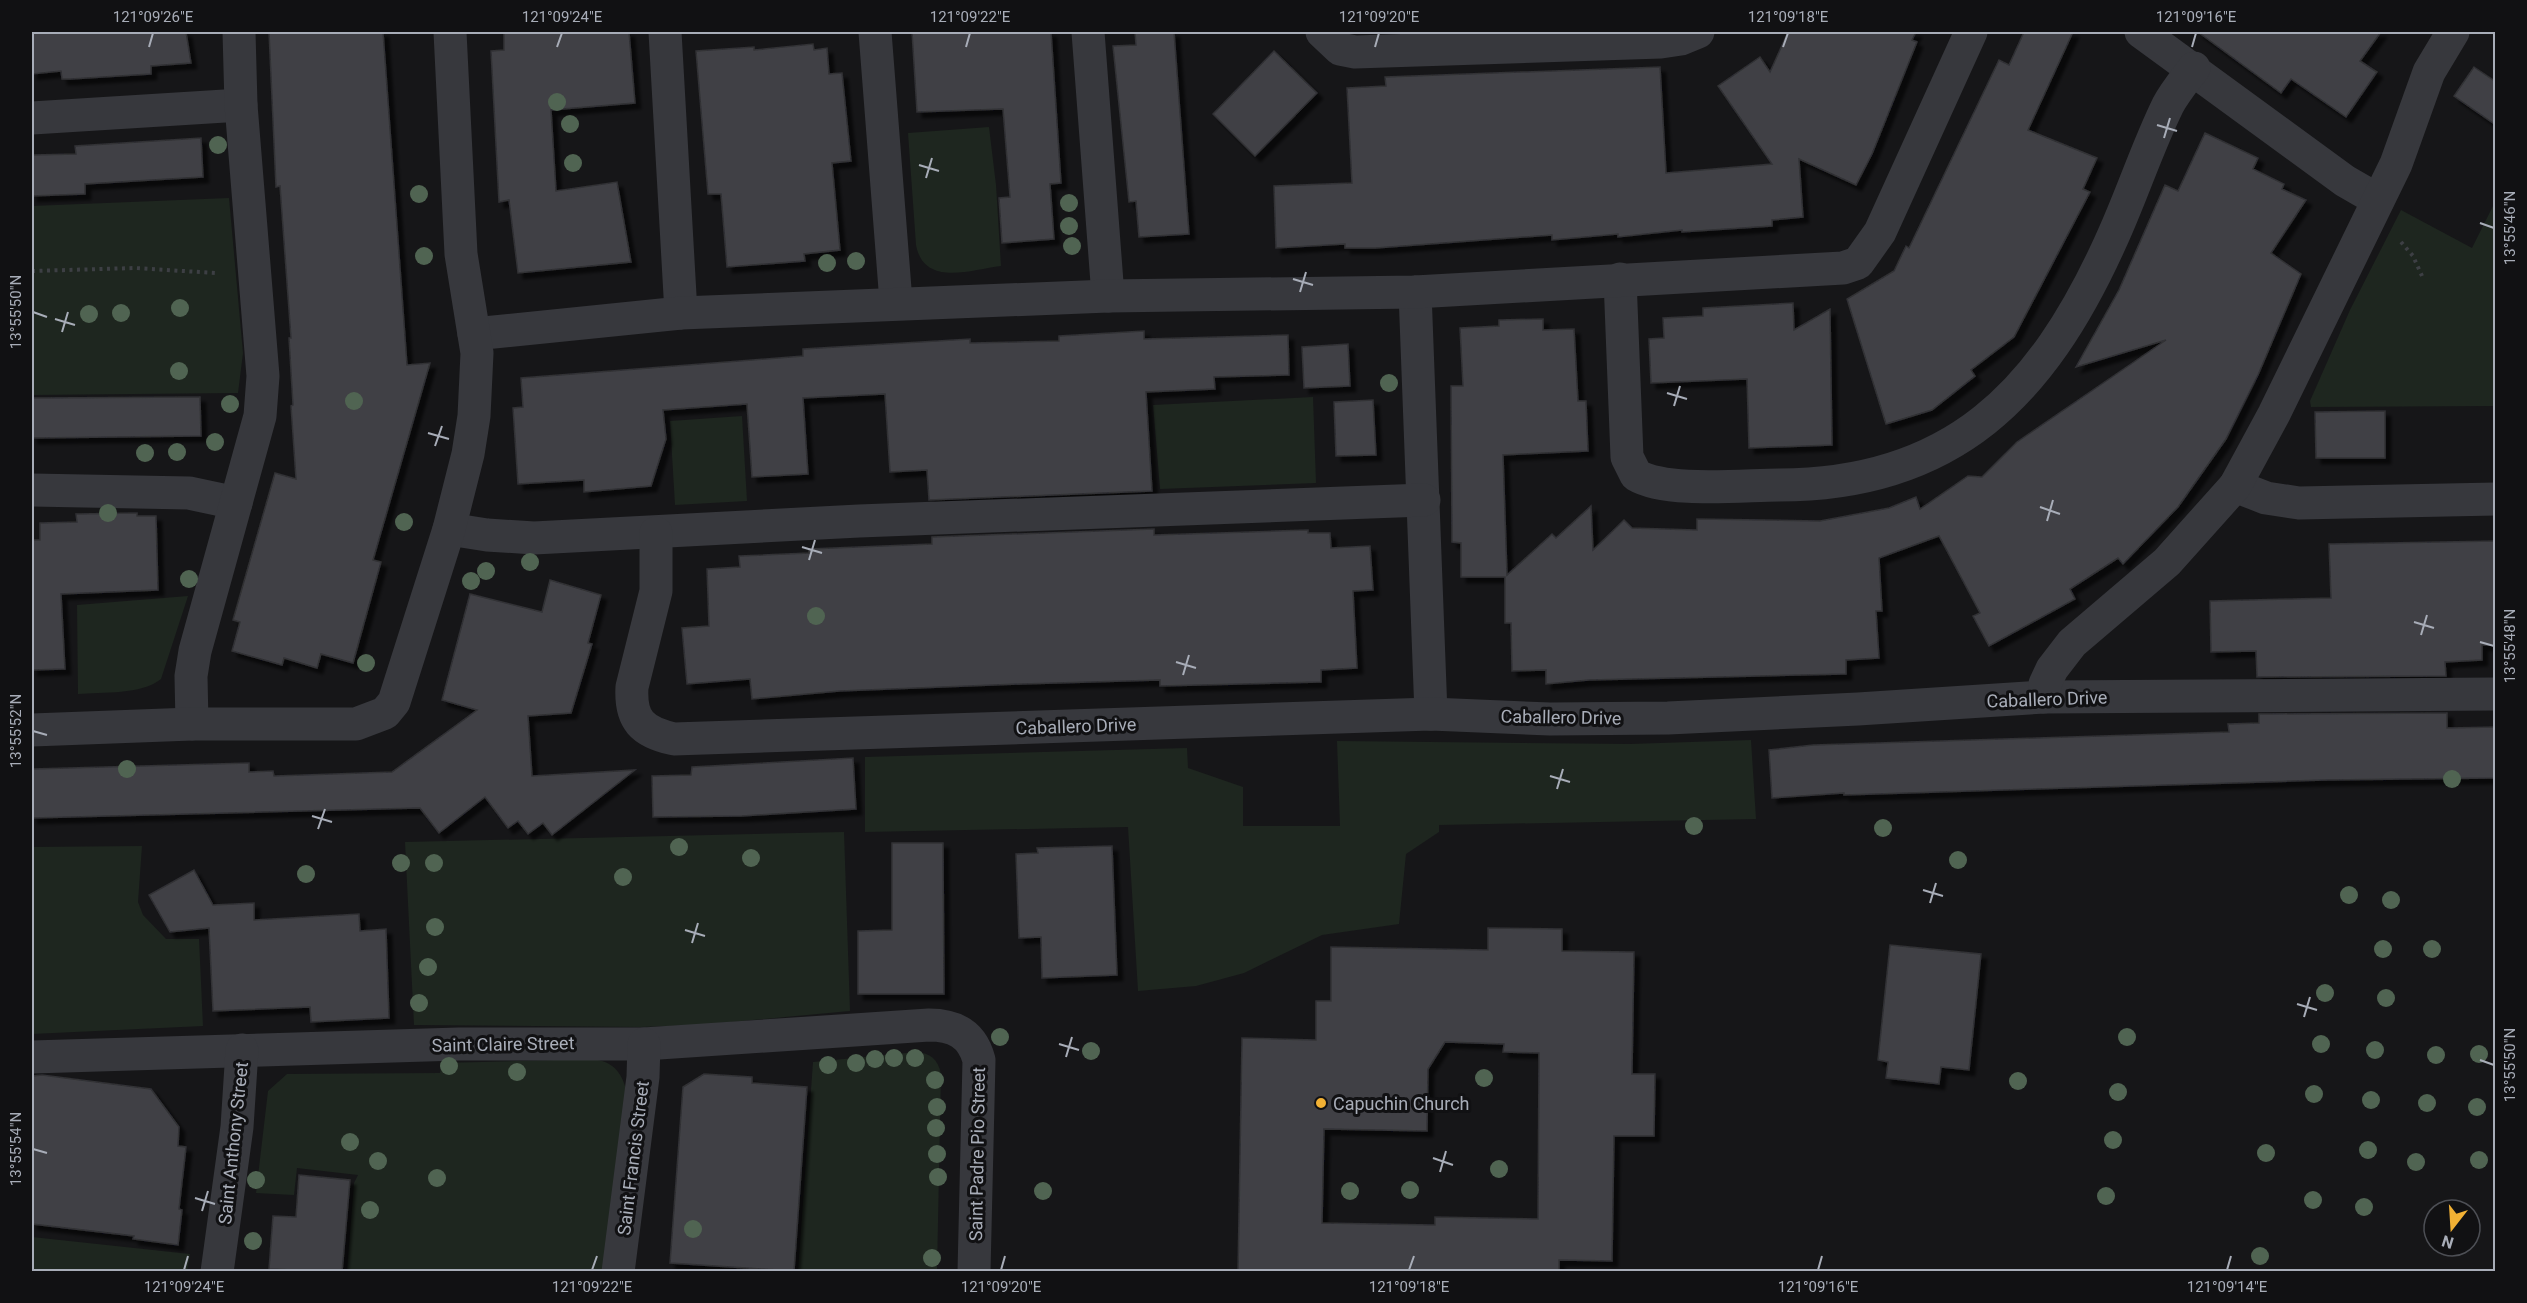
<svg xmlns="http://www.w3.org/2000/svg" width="2527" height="1303" font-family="Roboto,sans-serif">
	<defs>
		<filter id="shadow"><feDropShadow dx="5.5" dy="5.5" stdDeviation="1.5" flood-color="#0009"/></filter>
	</defs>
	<rect width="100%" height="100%" fill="#161618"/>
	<!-- green -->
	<g fill="#1e261f">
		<path d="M 989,127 L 996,185 L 1001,266 C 970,270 924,287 916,245 L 908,133 Z"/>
		<path d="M 229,198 L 243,353 L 238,393 L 32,395 L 32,206 Z"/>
		<path d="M 2495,202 L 2495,406 L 2311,407 L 2310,401 L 2350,310 L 2401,210 L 2472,248 Z"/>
		<path d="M 1313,397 L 1316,483 L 1160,489 L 1153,405 Z"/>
		<path d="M 742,416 L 747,501 L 675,505 L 670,421 Z"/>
		<path d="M 188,596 L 161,679 C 141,695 103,692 78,694 L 77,605 Z"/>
		<path d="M 1751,740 L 1756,819 L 1439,825 L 1439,832 L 1406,854 L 1399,924 L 1322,935 L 1244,973 L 1196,986 L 1138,991 L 1128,827 L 865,832 L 865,757 L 1187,748 L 1188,768 L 1243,787 L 1243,826 L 1340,826 L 1337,741 L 1630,744 Z"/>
		<path d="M 844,832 L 850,1011 L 699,1025 L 640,1027 L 414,1025 L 405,842 Z"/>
		<path d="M 142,846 L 138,902 L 143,915 L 166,939 L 199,939 L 203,1026 L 32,1034 L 32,847 Z"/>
		<path d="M 916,1052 C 930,1053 938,1059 941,1074 L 937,1271 L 798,1271 L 813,1062 Z"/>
		<path d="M 592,1059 C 612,1061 621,1071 626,1089 L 603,1271 L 347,1271 L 354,1183 L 358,1175 L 297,1168 L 294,1195 L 256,1193 L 268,1091 L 287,1074 L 440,1073 L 442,1063 Z"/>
		<path d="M 32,1237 L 190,1254 L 187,1271 L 32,1271 Z"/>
	</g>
	<!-- building -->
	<g fill="#404145" stroke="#303034" stroke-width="1.5" fill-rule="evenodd" filter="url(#shadow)">
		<path d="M 32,32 L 186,32 L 191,63 L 151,66 L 151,74 L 71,79 L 62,79 L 61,71 L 32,74 Z"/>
		<path d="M 269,32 L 383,32 L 407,365 L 430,363 L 373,560 L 381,562 L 353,663 L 321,654 L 317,668 L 284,658 L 282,665 L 232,651 L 240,622 L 233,620 L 275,473 L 296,479 L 291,406 L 293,405 L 289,338 L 291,338 L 280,186 L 276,187 Z"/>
		<path d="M 504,32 L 629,32 L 635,103 L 551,110 L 556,191 L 617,182 L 631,262 L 518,273 L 509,200 L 499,202 L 491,51 L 504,50 Z"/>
		<path d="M 912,32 L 1051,32 L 1061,183 L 1050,184 L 1054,239 L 1002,243 L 999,198 L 1010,197 L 1003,109 L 917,112 Z"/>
		<path d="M 1135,32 L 1174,32 L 1189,234 L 1139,237 L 1136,201 L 1129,202 L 1113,46 L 1136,45 Z"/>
		<path d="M 1788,32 L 1916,32 L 1912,40 L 1917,42 L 1872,154 L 1856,185 L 1799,159 L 1803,217 L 1772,220 L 1772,226 L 1682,232 L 1682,230 L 1618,237 L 1618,234 L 1552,240 L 1552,235 L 1376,248 L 1345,248 L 1345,244 L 1276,248 L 1274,186 L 1352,183 L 1347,88 L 1386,86 L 1385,77 L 1660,67 L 1666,173 L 1772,164 L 1718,86 L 1760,57 L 1770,72 Z"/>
		<path d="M 2024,32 L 2073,32 L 2028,130 L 2097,158 L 2083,189 L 2090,192 L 2014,337 L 1971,370 L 1975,376 L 1932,410 L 1886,424 L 1847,299 L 1894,271 L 1906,246 L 1909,248 L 1999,60 L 2009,65 Z"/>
		<path d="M 2198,32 L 2381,32 L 2360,61 L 2377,72 L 2346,117 L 2291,79 L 2281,93 Z"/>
		<path d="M 813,44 L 814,50 L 827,48 L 829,74 L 842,73 L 851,161 L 832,163 L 840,250 L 804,254 L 805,261 L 727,267 L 721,194 L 708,194 L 696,51 L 754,47 L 754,50 Z"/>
		<path d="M 1274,51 L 1317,93 L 1255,156 L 1213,114 Z"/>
		<path d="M 2474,67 L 2496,82 L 2496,125 L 2454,96 Z"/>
		<path d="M 2205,133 L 2258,158 L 2253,169 L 2284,184 L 2282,189 L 2306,200 L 2271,253 L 2301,274 L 2258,375 L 2226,439 L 2178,507 L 2123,564 L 2118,558 L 2070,589 L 2075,599 L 1989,646 L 1973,616 L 1980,613 L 1939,536 L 1879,558 L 1882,611 L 1876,611 L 1879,658 L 1846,660 L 1846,674 L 1589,680 L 1546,684 L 1546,670 L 1512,671 L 1511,623 L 1505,623 L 1505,577 L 1461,577 L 1461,543 L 1452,542 L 1451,386 L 1463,386 L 1460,328 L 1499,326 L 1499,320 L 1543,319 L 1543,330 L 1574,329 L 1578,401 L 1586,401 L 1588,451 L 1503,455 L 1507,575 L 1552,534 L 1556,538 L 1591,506 L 1593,550 L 1624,520 L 1632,528 L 1697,530 L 1697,519 L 1820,521 L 1889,508 L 1916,497 L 1920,509 L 1968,476 L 1982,477 L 2017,442 L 2166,340 L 2076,367 L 2119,290 L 2165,185 L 2178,191 Z"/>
		<path d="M 201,138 L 203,177 L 85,184 L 85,194 L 32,196 L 32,155 L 76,154 L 75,146 Z"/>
		<path d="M 1793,303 L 1794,330 L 1830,309 L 1832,445 L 1749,448 L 1747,379 L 1651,383 L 1649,339 L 1664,338 L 1663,318 L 1703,316 L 1703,308 Z"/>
		<path d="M 1144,331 L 1144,339 L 1288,335 L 1289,375 L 1214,377 L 1215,389 L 1146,392 L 1152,491 L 929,500 L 927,470 L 890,472 L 885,394 L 803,398 L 808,474 L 752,477 L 747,404 L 663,410 L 666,439 L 651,486 L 584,492 L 584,480 L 518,484 L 513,408 L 523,407 L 521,378 L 803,356 L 803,349 L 970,339 L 970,343 L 1059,341 L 1059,336 Z"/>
		<path d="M 1348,344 L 1350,386 L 1304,388 L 1302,347 Z"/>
		<path d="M 200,397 L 201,436 L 32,438 L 32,398 Z"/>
		<path d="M 1373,400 L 1376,455 L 1336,456 L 1334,402 Z"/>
		<path d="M 2385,411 L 2385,458 L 2316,458 L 2315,412 Z"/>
		<path d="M 137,513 L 137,516 L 156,516 L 158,590 L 61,594 L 65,669 L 32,670 L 32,540 L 40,540 L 40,523 L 77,522 L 76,514 Z"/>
		<path d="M 1154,529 L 1154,535 L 1308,530 L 1308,533 L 1330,533 L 1331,548 L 1370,546 L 1373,590 L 1353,591 L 1357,668 L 1321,670 L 1321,682 L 1160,686 L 1160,680 L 1022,684 L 840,691 L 752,699 L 750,679 L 687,684 L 682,628 L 709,626 L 707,569 L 740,567 L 739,556 L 809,553 L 809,549 L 932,544 L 932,537 Z"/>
		<path d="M 2496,541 L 2496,645 L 2482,645 L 2482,660 L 2445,662 L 2446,676 L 2257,677 L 2256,651 L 2211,652 L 2210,601 L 2331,598 L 2329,544 Z"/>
		<path d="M 550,580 L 601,595 L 588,643 L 592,644 L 571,713 L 528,716 L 532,776 L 635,770 L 552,835 L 543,823 L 528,834 L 518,821 L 508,828 L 485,797 L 439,833 L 420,808 L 32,818 L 32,769 L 249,763 L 249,772 L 273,771 L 274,776 L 392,772 L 477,710 L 442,700 L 470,594 L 542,612 Z"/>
		<path d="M 2447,713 L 2447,728 L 2496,727 L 2496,778 L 2326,780 L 1844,795 L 1844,793 L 1772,798 L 1769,750 L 1813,745 L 2229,732 L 2228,724 L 2259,723 L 2259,714 Z"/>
		<path d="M 853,758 L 856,809 L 742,816 L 653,817 L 652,776 L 691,775 L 692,767 Z"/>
		<path d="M 892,843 L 943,843 L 944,994 L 858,994 L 858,931 L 892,930 Z"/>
		<path d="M 1112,846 L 1117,975 L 1042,978 L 1041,937 L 1019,938 L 1016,854 L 1038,853 L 1037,848 Z"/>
		<path d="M 194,870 L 213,905 L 254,903 L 254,920 L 359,914 L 360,931 L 386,929 L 389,1018 L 311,1022 L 310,1007 L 213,1011 L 209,928 L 170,932 L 149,895 Z"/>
		<path d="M 1488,928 L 1562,929 L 1562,951 L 1634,952 L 1632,1074 L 1655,1074 L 1654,1136 L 1614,1136 L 1612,1261 L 1559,1260 L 1559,1272 L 1238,1272 L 1242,1038 L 1316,1040 L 1316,1001 L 1331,1001 L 1331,947 L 1488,950 ZM 1445,1042 L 1504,1044 L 1503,1052 L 1539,1053 L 1538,1219 L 1435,1217 L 1435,1225 L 1322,1223 L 1324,1129 L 1427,1131 L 1428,1069 Z"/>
		<path d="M 1890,945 L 1981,954 L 1969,1070 L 1941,1067 L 1939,1084 L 1886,1078 L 1888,1062 L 1878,1060 Z"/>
		<path d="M 704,1074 L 752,1077 L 752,1083 L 807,1087 L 794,1271 L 670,1263 L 683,1087 Z"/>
		<path d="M 42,1075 L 151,1089 L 179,1127 L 178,1146 L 186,1147 L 179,1209 L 182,1210 L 178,1245 L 133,1239 L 134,1236 L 32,1224 L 32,1076 Z"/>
		<path d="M 299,1175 L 350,1180 L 342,1272 L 269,1269 L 273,1216 L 296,1217 Z"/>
	</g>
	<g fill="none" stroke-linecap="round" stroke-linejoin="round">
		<!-- path -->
		<g stroke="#3d3f44" stroke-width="4" stroke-dasharray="3 4.5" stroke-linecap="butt">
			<path d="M 2401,242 L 2413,256 L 2422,276"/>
			<path d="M 32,271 L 135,268 L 215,273"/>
		</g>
		<!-- minor -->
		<g stroke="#37383d" stroke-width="33">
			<path d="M 665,32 L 681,313"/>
			<path d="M 875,32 L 896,302"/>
			<path d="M 1088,32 L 1108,296"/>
			<path d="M 1322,32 L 1340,49 L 1355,52 L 1661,42 L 1681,39 L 1698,32"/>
			<path d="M 2141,32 L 2345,181 L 2378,200"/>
			<path d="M 32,118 L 241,105"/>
			<path d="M 1620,279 L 1627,457 L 1636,475 C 1666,493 1743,485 1779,485 C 1953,485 2042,393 2110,243 C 2131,198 2146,150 2168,105 C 2175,92 2185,80 2194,68"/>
			<path d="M 1415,292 L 1431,714"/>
			<path d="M 474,334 L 681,313 L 1108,296 L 1415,292 L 1843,268 L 1858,263 L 1880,232 L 1971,32"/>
			<path d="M 2235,486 L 2266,498 L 2299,503 L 2496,499"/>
			<path d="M 32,490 L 189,493 L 236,503"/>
			<path d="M 449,529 L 487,535 L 534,538 L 859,521 L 1424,500"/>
			<path d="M 656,533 L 656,591 L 632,687 C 630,720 642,732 674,739 L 1431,714 L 1550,719 L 1668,718 L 1858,709 L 2044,697 L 2496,694"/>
			<path d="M 2044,697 L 2045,684 L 2052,669 L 2072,643 L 2167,562 L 2235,486 L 2274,414 L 2396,164 L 2429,72 L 2453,32"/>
			<path d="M 192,724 L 191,676 L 195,651 L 260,416 L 263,376 L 241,105 L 239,32"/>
			<path d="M 32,730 L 192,724 L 356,724 L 385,713 L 394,702 L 449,529 L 468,454 L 474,416 L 477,353 L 461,254 L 450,32"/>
			<path d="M 32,1057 L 459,1044 L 644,1044 L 929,1025 C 954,1025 972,1034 979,1060 L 974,1272"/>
			<path d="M 217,1272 L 237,1127 L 242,1050"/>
			<path d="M 618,1272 L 643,1077 L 644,1044"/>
		</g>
	</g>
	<!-- trees -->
	<g fill="#506452">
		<circle cx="557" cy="102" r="9"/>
		<circle cx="570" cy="124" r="9"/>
		<circle cx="218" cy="145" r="9"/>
		<circle cx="573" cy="163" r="9"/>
		<circle cx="419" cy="194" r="9"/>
		<circle cx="1069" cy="203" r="9"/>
		<circle cx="1069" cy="226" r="9"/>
		<circle cx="1072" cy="246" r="9"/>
		<circle cx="424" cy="256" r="9"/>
		<circle cx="856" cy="261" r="9"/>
		<circle cx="827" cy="263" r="9"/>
		<circle cx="180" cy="308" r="9"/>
		<circle cx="121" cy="313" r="9"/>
		<circle cx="89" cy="314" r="9"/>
		<circle cx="179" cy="371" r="9"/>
		<circle cx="1389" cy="383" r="9"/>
		<circle cx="354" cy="401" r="9"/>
		<circle cx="230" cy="404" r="9"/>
		<circle cx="215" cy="442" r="9"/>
		<circle cx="177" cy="452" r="9"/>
		<circle cx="145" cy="453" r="9"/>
		<circle cx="108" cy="513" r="9"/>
		<circle cx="404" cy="522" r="9"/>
		<circle cx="530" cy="562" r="9"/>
		<circle cx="486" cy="571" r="9"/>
		<circle cx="189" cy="579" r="9"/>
		<circle cx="471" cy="581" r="9"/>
		<circle cx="816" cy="616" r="9"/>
		<circle cx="366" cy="663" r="9"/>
		<circle cx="127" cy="769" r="9"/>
		<circle cx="2452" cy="779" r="9"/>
		<circle cx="1694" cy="826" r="9"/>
		<circle cx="1883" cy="828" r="9"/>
		<circle cx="679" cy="847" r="9"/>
		<circle cx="751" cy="858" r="9"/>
		<circle cx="1958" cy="860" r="9"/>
		<circle cx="401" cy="863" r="9"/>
		<circle cx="434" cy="863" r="9"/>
		<circle cx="306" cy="874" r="9"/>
		<circle cx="623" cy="877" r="9"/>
		<circle cx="2349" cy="895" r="9"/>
		<circle cx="2391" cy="900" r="9"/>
		<circle cx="435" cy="927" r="9"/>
		<circle cx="2383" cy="949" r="9"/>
		<circle cx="2432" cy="949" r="9"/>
		<circle cx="428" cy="967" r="9"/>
		<circle cx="2325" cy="993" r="9"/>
		<circle cx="2386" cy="998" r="9"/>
		<circle cx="419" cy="1003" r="9"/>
		<circle cx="1000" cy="1037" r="9"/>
		<circle cx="2127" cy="1037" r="9"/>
		<circle cx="2321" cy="1044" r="9"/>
		<circle cx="2375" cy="1050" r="9"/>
		<circle cx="1091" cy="1051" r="9"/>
		<circle cx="2479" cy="1054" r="9"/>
		<circle cx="2436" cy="1055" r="9"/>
		<circle cx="894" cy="1058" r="9"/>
		<circle cx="915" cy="1058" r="9"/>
		<circle cx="875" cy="1059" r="9"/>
		<circle cx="856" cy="1063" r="9"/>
		<circle cx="828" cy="1065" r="9"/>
		<circle cx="449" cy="1066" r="9"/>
		<circle cx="517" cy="1072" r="9"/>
		<circle cx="1484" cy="1078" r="9"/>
		<circle cx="935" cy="1080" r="9"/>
		<circle cx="2018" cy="1081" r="9"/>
		<circle cx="2118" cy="1092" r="9"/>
		<circle cx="2314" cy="1094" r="9"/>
		<circle cx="2371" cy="1100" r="9"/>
		<circle cx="2427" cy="1103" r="9"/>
		<circle cx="937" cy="1107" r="9"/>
		<circle cx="2477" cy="1107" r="9"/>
		<circle cx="936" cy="1128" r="9"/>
		<circle cx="2113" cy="1140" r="9"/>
		<circle cx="350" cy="1142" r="9"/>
		<circle cx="2368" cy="1150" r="9"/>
		<circle cx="2266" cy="1153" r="9"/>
		<circle cx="937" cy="1154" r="9"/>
		<circle cx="2479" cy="1160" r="9"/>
		<circle cx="378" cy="1161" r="9"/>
		<circle cx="2416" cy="1162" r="9"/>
		<circle cx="1499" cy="1169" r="9"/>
		<circle cx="938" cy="1177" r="9"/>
		<circle cx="437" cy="1178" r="9"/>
		<circle cx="256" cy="1180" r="9"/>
		<circle cx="1410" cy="1190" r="9"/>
		<circle cx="1043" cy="1191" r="9"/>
		<circle cx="1350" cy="1191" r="9"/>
		<circle cx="2106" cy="1196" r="9"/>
		<circle cx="2313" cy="1200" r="9"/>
		<circle cx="2364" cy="1207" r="9"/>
		<circle cx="370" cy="1210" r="9"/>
		<circle cx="693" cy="1229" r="9"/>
		<circle cx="253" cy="1241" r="9"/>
		<circle cx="2260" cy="1256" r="9"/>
		<circle cx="932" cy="1258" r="9"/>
	</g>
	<!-- ticks -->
	<path fill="none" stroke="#a8adb8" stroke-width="2" d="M 149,47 L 153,33M 557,47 L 562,33M 966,47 L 970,33M 1375,47 L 1379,33M 1783,47 L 1788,33M 2192,47 L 2196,33M 2157,125 L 2177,131M 2164,138 L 2170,118M 919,165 L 939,171M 926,178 L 932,158M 2480,223 L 2494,228M 1293,279 L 1313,285M 1300,292 L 1306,272M 33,312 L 47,317M 55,319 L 75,325M 62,332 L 68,312M 1667,393 L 1687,399M 1674,406 L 1680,386M 428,433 L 449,439M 435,446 L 442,426M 2040,507 L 2060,514M 2047,521 L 2053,500M 802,547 L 822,553M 809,560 L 815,540M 2414,622 L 2434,628M 2421,635 L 2427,615M 2480,642 L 2494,646M 1176,662 L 1196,668M 1183,675 L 1189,655M 33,731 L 47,735M 1550,776 L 1570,782M 1557,789 L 1563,769M 312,816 L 332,822M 318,829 L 325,809M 1923,890 L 1943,896M 1930,903 L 1936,883M 685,930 L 705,936M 692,943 L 698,923M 2297,1004 L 2317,1010M 2304,1017 L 2310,997M 1059,1044 L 1079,1050M 1066,1057 L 1072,1037M 2480,1060 L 2494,1065M 33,1149 L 47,1153M 1433,1158 L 1453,1165M 1440,1172 L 1446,1151M 195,1198 L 215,1204M 202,1211 L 208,1191M 184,1270 L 188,1256M 592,1270 L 597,1256M 1001,1270 L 1005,1256M 1409,1270 L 1414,1256M 1818,1270 L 1822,1256M 2227,1270 L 2231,1256"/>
	<!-- markers -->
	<circle fill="#f2b134" stroke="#111113" stroke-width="2" cx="1321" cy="1103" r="6"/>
	<g text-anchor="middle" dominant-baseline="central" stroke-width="6" stroke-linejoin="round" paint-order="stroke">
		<!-- street labels -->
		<g font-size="18" fill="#a8adb8" stroke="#111113">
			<text transform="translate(2047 699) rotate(-2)">Caballero Drive</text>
			<text transform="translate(1561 717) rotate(1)">Caballero Drive</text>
			<text transform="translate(1076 726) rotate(-2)">Caballero Drive</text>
			<text transform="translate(503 1044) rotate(-1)">Saint Claire Street</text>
			<text transform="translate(233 1143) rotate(-84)">Saint Anthony Street</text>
			<text transform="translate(977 1154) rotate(-89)">Saint Padre Pio Street</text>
			<text transform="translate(633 1158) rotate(-83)">Saint Francis Street</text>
		</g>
		<!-- poi labels -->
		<g font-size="18" fill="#a8adb8" stroke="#111113" text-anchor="start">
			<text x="1333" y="1103">Capuchin Church</text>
		</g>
	</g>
	<!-- border -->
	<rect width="2527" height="1303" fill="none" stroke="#111113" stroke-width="66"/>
	<!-- north arrow -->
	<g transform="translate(2452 1228) rotate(197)"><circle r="28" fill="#111113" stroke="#4d4f55" stroke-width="1.5"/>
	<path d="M0-4.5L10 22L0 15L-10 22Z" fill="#f2b134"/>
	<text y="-9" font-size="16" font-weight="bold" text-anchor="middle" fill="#a8adb8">N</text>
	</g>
	<rect x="33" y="33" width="2461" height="1237" fill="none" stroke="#a8adb8" stroke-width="2"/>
	<g font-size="15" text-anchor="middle" fill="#a8adb8">
		<text x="153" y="22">121°09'26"E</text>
		<text x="562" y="22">121°09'24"E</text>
		<text x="970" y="22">121°09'22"E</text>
		<text x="1379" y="22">121°09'20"E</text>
		<text x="1788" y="22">121°09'18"E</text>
		<text x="2196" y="22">121°09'16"E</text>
		<text transform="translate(2510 228) rotate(-90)" y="5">13°55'46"N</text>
		<text transform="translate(16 312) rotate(-90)" y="5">13°55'50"N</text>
		<text transform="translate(2510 646) rotate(-90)" y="5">13°55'48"N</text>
		<text transform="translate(16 731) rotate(-90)" y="5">13°55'52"N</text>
		<text transform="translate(2510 1065) rotate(-90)" y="5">13°55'50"N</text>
		<text transform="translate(16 1149) rotate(-90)" y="5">13°55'54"N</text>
		<text x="184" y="1292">121°09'24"E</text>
		<text x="592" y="1292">121°09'22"E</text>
		<text x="1001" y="1292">121°09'20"E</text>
		<text x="1409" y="1292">121°09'18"E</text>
		<text x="1818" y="1292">121°09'16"E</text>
		<text x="2227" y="1292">121°09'14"E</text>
	</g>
</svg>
